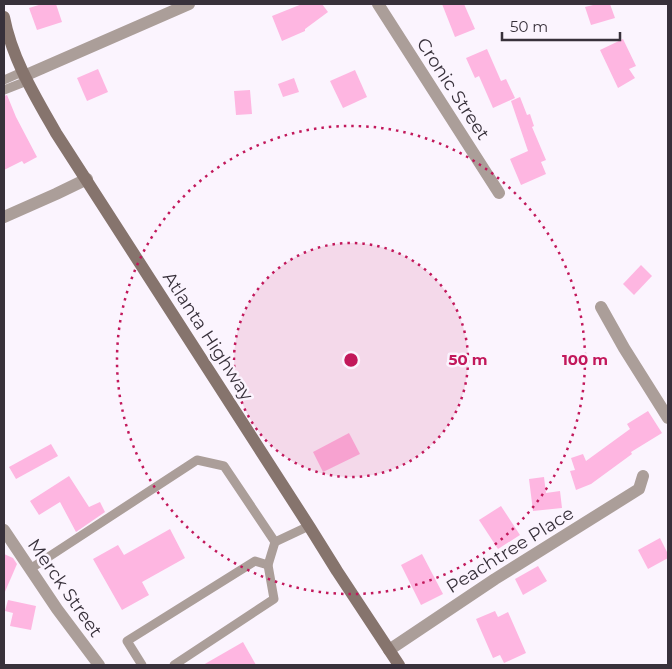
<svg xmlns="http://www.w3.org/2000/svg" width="672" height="669" font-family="Montserrat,sans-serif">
	<rect width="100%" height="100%" fill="#fbf4fe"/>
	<!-- building -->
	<g fill="#feb6e1">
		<path d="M 42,4 L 56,4 L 62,22 L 37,30 L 29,8 Z"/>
		<path d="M 302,4 L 322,4 L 328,12 L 305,29 L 305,31 L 282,41 L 272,16 Z"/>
		<path d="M 442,4 L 464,4 L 475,29 L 455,37 Z"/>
		<path d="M 597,4 L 610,4 L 615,18 L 591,25 L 585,7 Z"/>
		<path d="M 623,39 L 636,66 L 629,69 L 635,78 L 618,88 L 600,50 Z"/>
		<path d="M 487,49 L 501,81 L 506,79 L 515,98 L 493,108 L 479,76 L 475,78 L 466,58 Z"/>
		<path d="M 98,69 L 108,92 L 87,101 L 77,78 Z"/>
		<path d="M 355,70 L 367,97 L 343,108 L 330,81 Z"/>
		<path d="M 294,78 L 299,92 L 283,97 L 278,84 Z"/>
		<path d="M 250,90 L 252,114 L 236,115 L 234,91 Z"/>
		<path d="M 7,95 L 16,117 L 37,157 L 24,164 L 22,161 L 4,170 L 4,96 Z"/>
		<path d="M 520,97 L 527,115 L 530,114 L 534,126 L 532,127 L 546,160 L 541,162 L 546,174 L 521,185 L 510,159 L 528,151 L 511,101 Z"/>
		<path d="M 641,265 L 652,276 L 634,295 L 623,284 Z"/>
		<path d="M 648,411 L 662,433 L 631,452 L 632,454 L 591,484 L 576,490 L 570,471 L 575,470 L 571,458 L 583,454 L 586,461 L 630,429 L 627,424 Z"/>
		<path d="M 349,433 L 360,454 L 323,472 L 313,452 Z"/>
		<path d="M 51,444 L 58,456 L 16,479 L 9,467 Z"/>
		<path d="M 69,476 L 89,507 L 100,502 L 105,512 L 76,532 L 60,502 L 39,515 L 30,501 Z"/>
		<path d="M 544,477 L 546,493 L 560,491 L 562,508 L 533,511 L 529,479 Z"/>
		<path d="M 501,506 L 520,535 L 498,549 L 479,520 Z"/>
		<path d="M 170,529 L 185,558 L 142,582 L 149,595 L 122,610 L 93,559 L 118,545 L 124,555 Z"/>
		<path d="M 660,538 L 668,554 L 668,558 L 648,569 L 638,550 Z"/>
		<path d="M 4,554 L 13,558 L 17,564 L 4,594 Z"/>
		<path d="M 422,554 L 443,594 L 421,605 L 401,565 Z"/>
		<path d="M 538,566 L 547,581 L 523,595 L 515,579 Z"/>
		<path d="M 8,600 L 36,606 L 31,630 L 10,626 L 13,613 L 5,611 Z"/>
		<path d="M 495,611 L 498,617 L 508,612 L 526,653 L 504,663 L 500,655 L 493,658 L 476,619 Z"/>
		<path d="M 243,642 L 256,665 L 203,665 Z"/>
	</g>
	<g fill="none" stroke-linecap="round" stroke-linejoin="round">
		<!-- service -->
		<g stroke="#ab9e99" stroke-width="9">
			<path d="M 4,80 L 22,72"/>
			<path d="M 4,90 L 27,81"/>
			<path d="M 30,569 L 197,460 L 224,466 L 275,542 L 309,526"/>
			<path d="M 142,665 L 127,641 L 255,561 L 268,565"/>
			<path d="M 174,665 L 274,599 L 268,565 L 275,542"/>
		</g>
		<!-- minor -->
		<g stroke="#ab9e99" stroke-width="12">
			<path d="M 378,4 L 499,193"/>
			<path d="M 24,76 L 189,4"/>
			<path d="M 4,217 L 56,194 L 87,179"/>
			<path d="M 601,307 L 624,348 L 668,418"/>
			<path d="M 4,530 L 57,609 L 99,665"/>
			<path d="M 389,650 L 495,579 L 639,489 L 643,476"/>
		</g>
		<!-- secondary -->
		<path stroke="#86746d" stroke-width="12" d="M 4,17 C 12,59 35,96 56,133 L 309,526 L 337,571 L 399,665"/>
	</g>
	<!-- distance rings -->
	<circle cx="351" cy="360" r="117" fill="#c2185b" fill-opacity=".12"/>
	<g fill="none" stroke="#c2185b" stroke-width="2.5" stroke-dasharray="2.5 5">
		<circle cx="351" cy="360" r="117"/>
		<circle cx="351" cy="360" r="234"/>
	</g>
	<g text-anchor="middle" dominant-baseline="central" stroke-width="5" stroke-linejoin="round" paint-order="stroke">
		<!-- street labels -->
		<g font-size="18" fill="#38313b" stroke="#fbf4fe">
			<text transform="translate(453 89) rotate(57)">Cronic Street</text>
			<text transform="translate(208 336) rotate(57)">Atlanta Highway</text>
			<text transform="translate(510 550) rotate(-32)">Peachtree Place</text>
			<text transform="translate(65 588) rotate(55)">Merck Street</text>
		</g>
	</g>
	<circle cx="351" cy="360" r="8" fill="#c2185b" stroke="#fbf4fe" stroke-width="2.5"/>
	<g font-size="15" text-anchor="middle" font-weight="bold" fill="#c2185b" stroke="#fbf4fe" stroke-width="5" stroke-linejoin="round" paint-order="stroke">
		<text x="468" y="365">50 m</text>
		<text x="585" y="365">100 m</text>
	</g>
	<!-- border -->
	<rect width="672" height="669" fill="none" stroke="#38313b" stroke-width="10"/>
	<!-- scale -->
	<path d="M502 32v8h118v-8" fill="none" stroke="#38313b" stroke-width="2.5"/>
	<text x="510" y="32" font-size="15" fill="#38313b" stroke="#fbf4fe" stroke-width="4" paint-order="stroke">50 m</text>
</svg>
